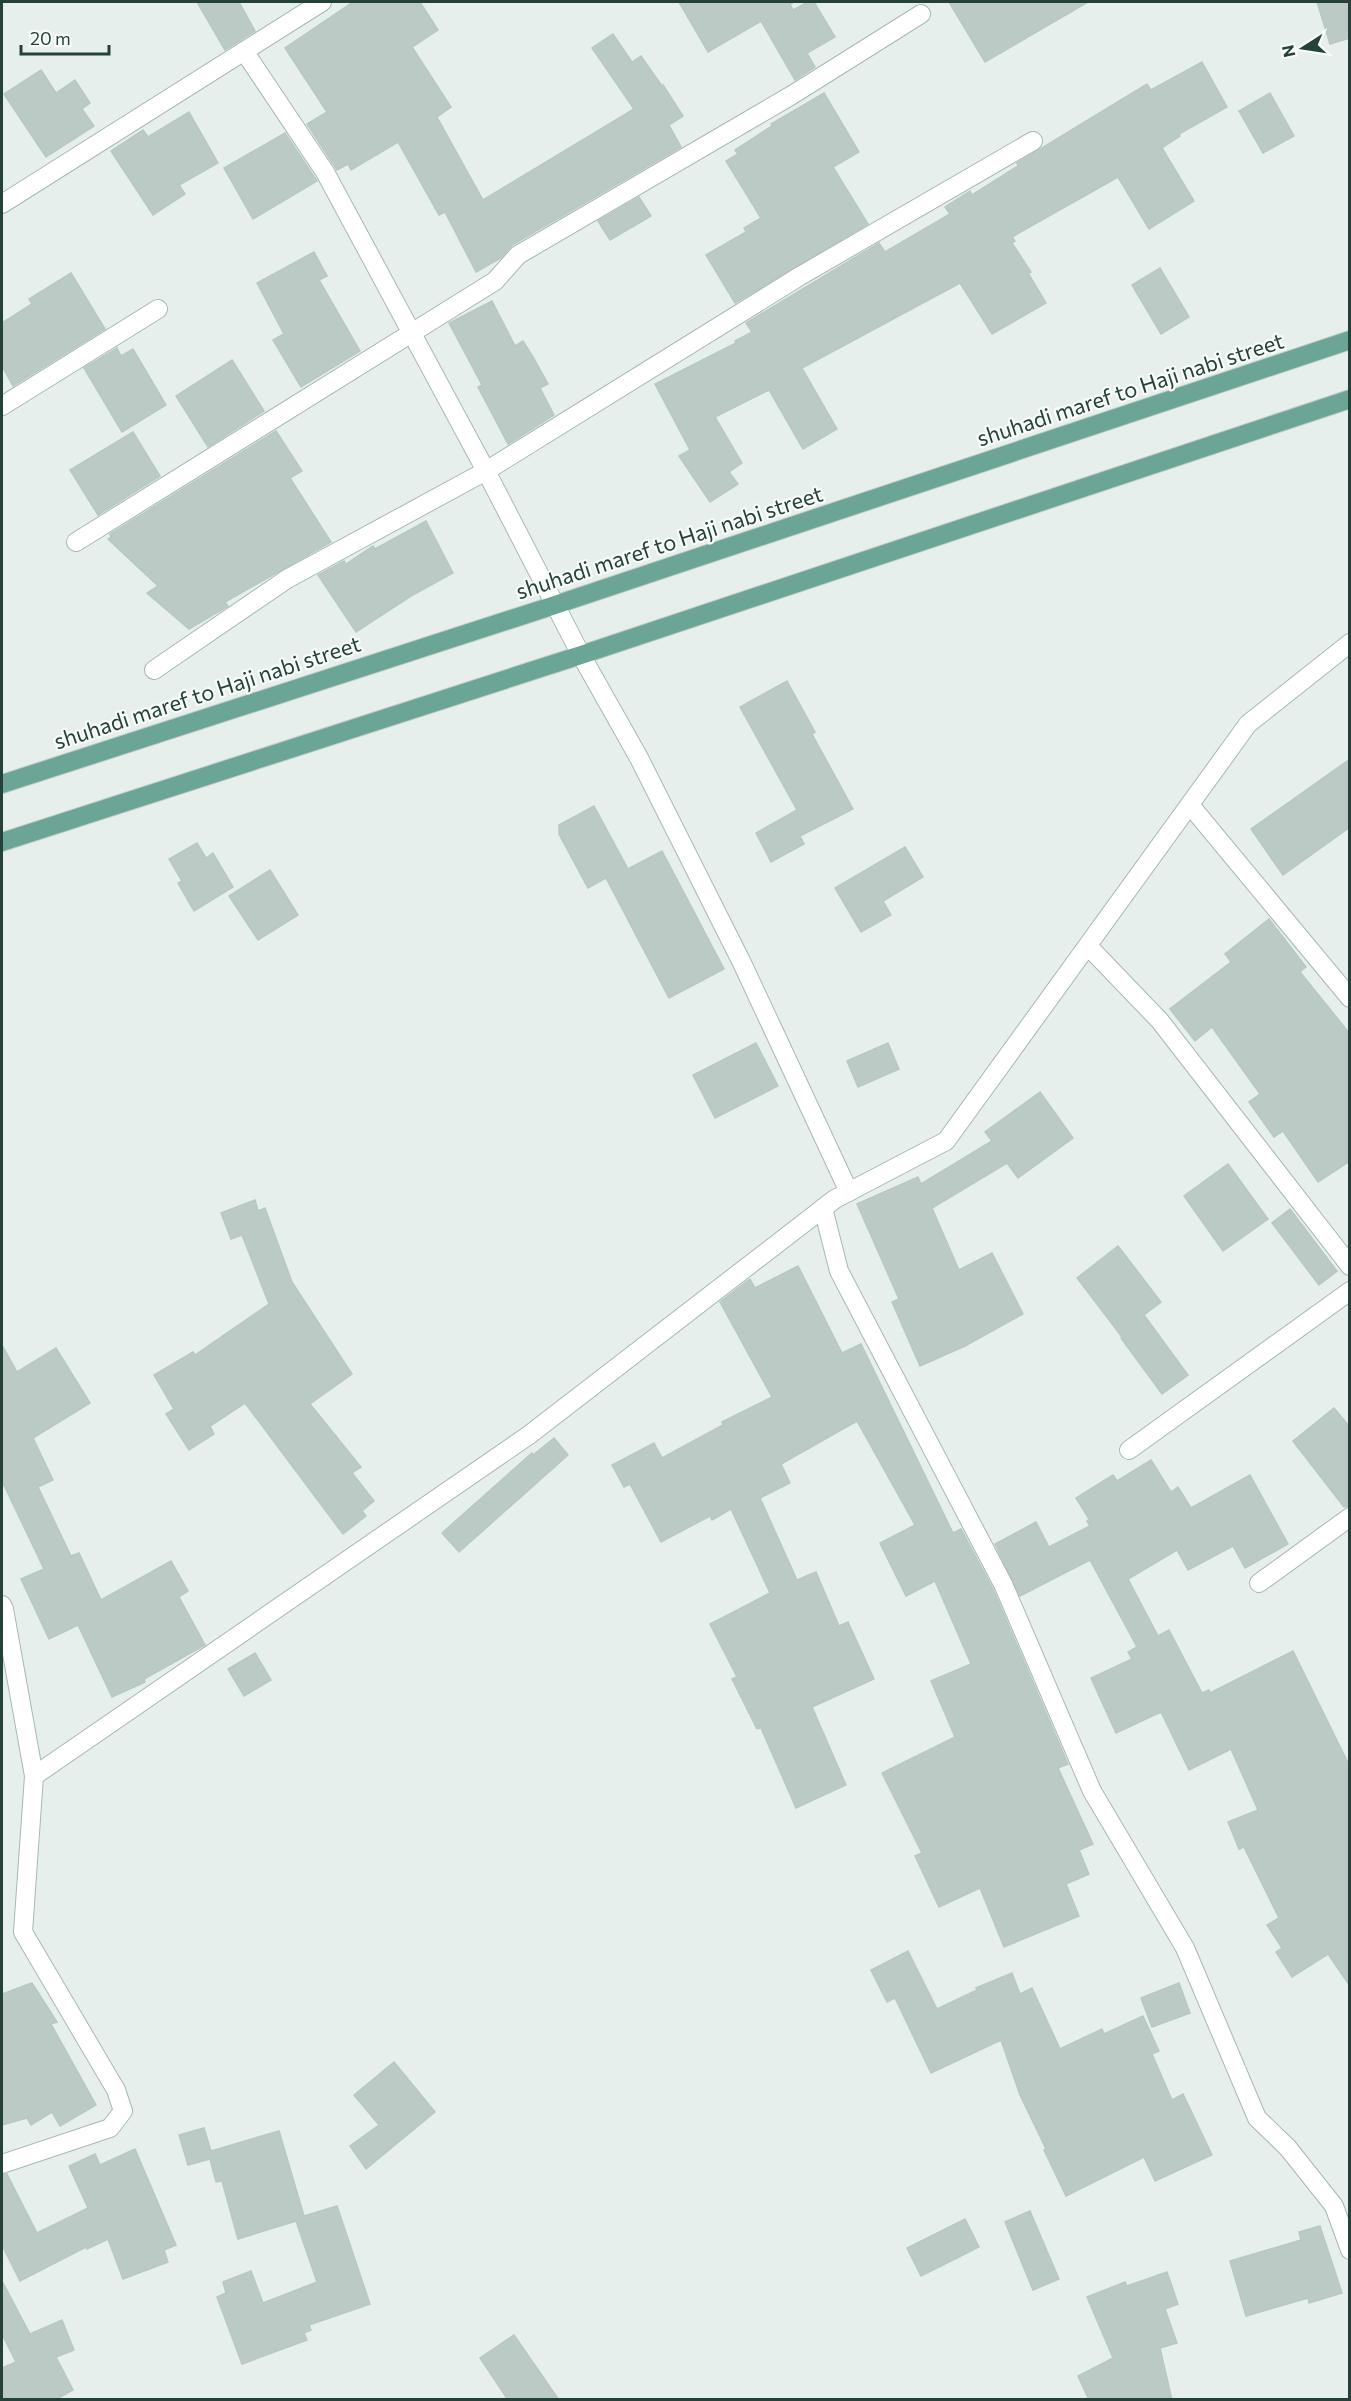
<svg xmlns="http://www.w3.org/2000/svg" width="1351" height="2401" font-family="Commissioner,sans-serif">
	<rect width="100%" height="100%" fill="#e6efeb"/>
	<!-- building -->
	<g fill="#bbcac4" stroke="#b8c9c2" stroke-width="1.5">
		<path d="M 197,2 L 239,2 L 255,31 L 225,50 Z"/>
		<path d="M 353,2 L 420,2 L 438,30 L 412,47 L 451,107 L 437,117 L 483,200 L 634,109 L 592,48 L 613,34 L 632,62 L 641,56 L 662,86 L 663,85 L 683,116 L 669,125 L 681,147 L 512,245 L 501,258 L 476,272 L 445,212 L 439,215 L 398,142 L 351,170 L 348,164 L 337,170 L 307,124 L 327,112 L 285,48 Z"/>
		<path d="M 679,2 L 794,2 L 790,4 L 793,10 L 808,2 L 814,2 L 835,37 L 807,53 L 815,67 L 795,80 L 761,21 L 708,52 Z"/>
		<path d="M 949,2 L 1088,2 L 985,62 Z"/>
		<path d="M 1317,2 L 1350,2 L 1350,38 L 1330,44 Z"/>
		<path d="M 1202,62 L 1227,107 L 1179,134 L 1180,136 L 1162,148 L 1194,201 L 1149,229 L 1118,177 L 1012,237 L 1015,241 L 1012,243 L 1031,272 L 1028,273 L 1046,303 L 992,334 L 960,283 L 802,368 L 837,429 L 803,449 L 769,390 L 715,417 L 742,463 L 729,472 L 738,484 L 710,502 L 679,456 L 690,450 L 655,384 L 736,343 L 735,341 L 752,332 L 746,323 L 879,243 L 885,252 L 950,214 L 945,207 L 970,191 L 972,195 L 1018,166 L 1017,163 L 1147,84 L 1151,90 Z"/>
		<path d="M 41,70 L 56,93 L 75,80 L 90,103 L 82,109 L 94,126 L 46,157 L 4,94 Z"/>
		<path d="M 824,93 L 859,152 L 833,167 L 868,224 L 735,303 L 706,255 L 746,232 L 744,228 L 761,218 L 726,161 L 738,154 L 735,150 L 772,126 L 771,124 Z"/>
		<path d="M 1270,93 L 1294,136 L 1263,153 L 1239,111 Z"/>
		<path d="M 189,112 L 218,163 L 179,185 L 185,194 L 153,215 L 111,151 L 143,130 L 148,137 Z"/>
		<path d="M 285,133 L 317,181 L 253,219 L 224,168 Z"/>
		<path d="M 639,197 L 651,216 L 610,240 L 598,221 Z"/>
		<path d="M 314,252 L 327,276 L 319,280 L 360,351 L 301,387 L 273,340 L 284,334 L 257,283 Z"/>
		<path d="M 1160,268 L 1189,317 L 1161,334 L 1132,285 Z"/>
		<path d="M 71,273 L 105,329 L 13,386 L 2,366 L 2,323 L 32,304 L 29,299 Z"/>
		<path d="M 492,301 L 515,346 L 523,341 L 533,357 L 548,384 L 540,388 L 554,415 L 508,444 L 478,387 L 482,385 L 449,323 Z"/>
		<path d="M 117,348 L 121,356 L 133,349 L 166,405 L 122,432 L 84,368 Z"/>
		<path d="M 232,360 L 264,411 L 208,447 L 176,396 Z"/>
		<path d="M 276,431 L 302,471 L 290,478 L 331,542 L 225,602 L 228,606 L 189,629 L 147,593 L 158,586 L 108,539 L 111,537 L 110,534 Z"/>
		<path d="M 133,432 L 160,476 L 98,515 L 70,470 Z"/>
		<path d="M 426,521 L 453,573 L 411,596 L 356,632 L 318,575 L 344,561 L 346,564 L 373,546 L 375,549 Z"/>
		<path d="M 787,681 L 815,732 L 812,734 L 853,809 L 800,836 L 804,844 L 771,862 L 756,833 L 797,810 L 740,707 Z"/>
		<path d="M 1350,759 L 1350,827 L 1283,875 L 1251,829 Z"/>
		<path d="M 594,806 L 628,869 L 662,851 L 724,969 L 669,998 L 606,878 L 588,888 L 559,834 L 559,825 Z"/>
		<path d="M 197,843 L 206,858 L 213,853 L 233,887 L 194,911 L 178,883 L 182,881 L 169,859 Z"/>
		<path d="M 905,847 L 923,877 L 883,901 L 891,915 L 861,932 L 835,888 Z"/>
		<path d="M 270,870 L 298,915 L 258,940 L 229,896 Z"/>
		<path d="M 1269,919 L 1306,967 L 1300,972 L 1350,1034 L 1350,1161 L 1318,1182 L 1283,1131 L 1274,1137 L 1249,1102 L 1260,1094 L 1212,1027 L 1195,1041 L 1170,1009 L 1231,962 L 1225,954 Z"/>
		<path d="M 756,1043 L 778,1086 L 715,1118 L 693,1075 Z"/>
		<path d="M 888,1043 L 899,1069 L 858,1087 L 847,1061 Z"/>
		<path d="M 1040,1092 L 1073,1138 L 1018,1178 L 1007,1163 L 932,1208 L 959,1270 L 992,1253 L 1023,1314 L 965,1346 L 920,1366 L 892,1302 L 899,1299 L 857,1204 L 918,1177 L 921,1184 L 992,1141 L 985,1132 Z"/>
		<path d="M 1228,1164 L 1268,1219 L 1223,1251 L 1184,1196 Z"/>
		<path d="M 255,1200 L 258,1211 L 265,1208 L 292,1282 L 352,1374 L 310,1404 L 361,1467 L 352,1473 L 374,1501 L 362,1511 L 366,1516 L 343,1534 L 245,1403 L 210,1426 L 214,1434 L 189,1450 L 166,1414 L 174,1409 L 154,1375 L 193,1352 L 195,1355 L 269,1304 L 242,1235 L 231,1239 L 221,1213 Z"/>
		<path d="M 1290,1209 L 1337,1271 L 1319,1285 L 1272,1223 Z"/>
		<path d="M 1118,1246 L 1161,1302 L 1144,1315 L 1188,1375 L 1162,1394 L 1121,1338 L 1122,1337 L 1077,1278 Z"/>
		<path d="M 798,1266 L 842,1353 L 861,1344 L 953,1533 L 961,1529 L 993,1589 L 1068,1764 L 1058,1768 L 1093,1844 L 1079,1850 L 1089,1874 L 1066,1884 L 1079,1916 L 1004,1947 L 980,1888 L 939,1907 L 915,1856 L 922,1853 L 882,1773 L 955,1737 L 931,1681 L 971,1664 L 935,1581 L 906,1596 L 880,1543 L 915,1525 L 857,1421 L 781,1464 L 790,1483 L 760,1498 L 797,1580 L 816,1572 L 839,1626 L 848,1622 L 874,1679 L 812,1707 L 846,1785 L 796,1808 L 761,1728 L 757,1729 L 732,1679 L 737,1677 L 710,1624 L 770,1593 L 731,1509 L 712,1520 L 710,1516 L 661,1542 L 630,1484 L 624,1487 L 612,1465 L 654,1443 L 662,1458 L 723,1425 L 722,1422 L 772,1397 L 720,1302 L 750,1279 L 755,1288 Z"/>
		<path d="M 2,1345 L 17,1372 L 56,1348 L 90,1403 L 33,1438 L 53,1480 L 38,1487 L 71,1556 L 79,1553 L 101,1600 L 171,1561 L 188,1591 L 179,1597 L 205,1645 L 144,1679 L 145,1682 L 112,1697 L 78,1625 L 49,1639 L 21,1579 L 44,1569 L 2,1481 Z"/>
		<path d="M 1334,1408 L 1350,1427 L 1350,1506 L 1344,1507 L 1293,1441 Z"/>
		<path d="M 554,1438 L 568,1455 L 459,1552 L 442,1533 L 532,1453 L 533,1455 Z"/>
		<path d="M 1151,1460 L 1171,1492 L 1178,1487 L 1191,1508 L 1250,1475 L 1288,1544 L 1245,1568 L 1233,1546 L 1188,1570 L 1177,1550 L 1128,1579 L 1158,1636 L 1169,1630 L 1202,1693 L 1209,1690 L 1210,1693 L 1293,1651 L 1350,1767 L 1350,1986 L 1328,1954 L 1292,1977 L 1276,1952 L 1282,1948 L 1267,1925 L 1279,1918 L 1244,1847 L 1239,1849 L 1228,1822 L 1258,1810 L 1231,1749 L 1189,1770 L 1161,1712 L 1116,1733 L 1091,1678 L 1132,1659 L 1128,1652 L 1137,1647 L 1090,1560 L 1020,1596 L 995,1544 L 1036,1522 L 1049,1547 L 1090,1526 L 1087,1521 L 1089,1519 L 1076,1498 L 1113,1475 L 1117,1481 Z"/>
		<path d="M 255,1653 L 271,1680 L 244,1696 L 228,1669 Z"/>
		<path d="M 908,1951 L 937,2009 L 977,1990 L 976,1988 L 1012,1973 L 1020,1994 L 1032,1988 L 1060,2049 L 1102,2029 L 1104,2034 L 1143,2016 L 1159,2051 L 1152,2054 L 1172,2100 L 1183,2094 L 1212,2155 L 1155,2181 L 1144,2157 L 1066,2196 L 1044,2150 L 1046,2149 L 1020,2095 L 1001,2040 L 931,2073 L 895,1998 L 887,2002 L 871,1970 Z"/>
		<path d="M 32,1983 L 57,2022 L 51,2024 L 96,2105 L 60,2126 L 52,2112 L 31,2125 L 27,2118 L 2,2125 L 2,1994 Z"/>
		<path d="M 1179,1983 L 1190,2013 L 1152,2027 L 1141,1998 Z"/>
		<path d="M 394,2062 L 435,2112 L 366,2169 L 350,2146 L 379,2125 L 354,2095 Z"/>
		<path d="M 204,2128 L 211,2151 L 279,2131 L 304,2216 L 337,2206 L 370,2304 L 309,2325 L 311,2330 L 304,2333 L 307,2340 L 242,2364 L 217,2297 L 226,2293 L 223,2282 L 251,2271 L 263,2303 L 317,2282 L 296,2221 L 238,2239 L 222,2181 L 216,2182 L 210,2159 L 188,2165 L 179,2135 Z"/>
		<path d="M 135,2149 L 176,2245 L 164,2250 L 168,2262 L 123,2279 L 108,2239 L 87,2249 L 86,2247 L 20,2281 L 2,2245 L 2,2175 L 7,2174 L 37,2233 L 88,2208 L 69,2166 L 95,2154 L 100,2165 Z"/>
		<path d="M 1030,2211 L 1059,2279 L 1033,2290 L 1005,2222 Z"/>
		<path d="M 965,2219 L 979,2247 L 921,2276 L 907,2248 Z"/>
		<path d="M 1320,2226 L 1342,2293 L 1309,2303 L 1308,2298 L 1246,2316 L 1230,2261 L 1301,2240 L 1299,2232 Z"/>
		<path d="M 1167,2272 L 1178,2304 L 1165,2309 L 1177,2343 L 1160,2348 L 1172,2400 L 1089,2400 L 1078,2376 L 1113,2358 L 1087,2297 L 1125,2282 L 1127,2286 Z"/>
		<path d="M 2,2281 L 30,2334 L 62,2320 L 74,2350 L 56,2357 L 73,2390 L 55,2400 L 2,2400 L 2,2368 L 16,2362 L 2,2334 Z"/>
		<path d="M 514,2335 L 559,2400 L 508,2400 L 480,2358 Z"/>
	</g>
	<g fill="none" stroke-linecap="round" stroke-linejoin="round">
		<!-- minor casing -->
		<g stroke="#a8b8b2" stroke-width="20">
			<g id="minor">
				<path d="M 244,51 L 325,172 L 486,471 L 581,655 L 639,758 L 742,963 L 849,1192"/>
				<path d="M 2,204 L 322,2"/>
				<path d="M 2,406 L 158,309"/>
				<path d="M 76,542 L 495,281 L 518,255 L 792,95 L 921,14"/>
				<path d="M 154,670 L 287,579 L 486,471 L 800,276 L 1033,141"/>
				<path d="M 1190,805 L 1350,998"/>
				<path d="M 1088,946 L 1160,1021 L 1350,1266"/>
				<path d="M 823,1208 L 839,1271 L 1003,1584 L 1092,1791 L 1185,1948 L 1257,2118 L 1288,2148 L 1334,2206 L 1350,2250"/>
				<path d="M 1129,1450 L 1350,1291"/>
				<path d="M 1259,1583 L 1350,1517"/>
				<path d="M 2,1605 L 4,1609 L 34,1776"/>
				<path d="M 2,2164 L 110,2128 L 123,2111 L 116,2090 L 23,1932 L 34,1776 L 529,1435 L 835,1199 L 946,1141 L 1248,724 L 1350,643"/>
			</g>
		</g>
		<!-- major casing -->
		<g stroke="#c2cac8" stroke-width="20">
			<g id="major">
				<path d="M 2,784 L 555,605 L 1350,340"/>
				<path d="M 2,842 L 581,655 L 1350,399"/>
			</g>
		</g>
		<!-- minor -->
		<use href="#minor" stroke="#fff" stroke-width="18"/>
		<!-- major -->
		<use href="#major" stroke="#6aa596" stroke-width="18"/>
	</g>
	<g text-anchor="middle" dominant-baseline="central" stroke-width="4.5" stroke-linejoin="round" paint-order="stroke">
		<!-- street labels -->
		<g font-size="22" fill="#24423a" stroke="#f7fbf9">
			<text transform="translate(1130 389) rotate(-18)">shuhadi maref to Haji nabi street</text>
			<text transform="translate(669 542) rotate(-18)">shuhadi maref to Haji nabi street</text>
			<text transform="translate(207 692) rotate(-18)">shuhadi maref to Haji nabi street</text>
		</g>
	</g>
	<!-- border -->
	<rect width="1351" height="2401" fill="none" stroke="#24423a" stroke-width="6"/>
	<!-- north arrow -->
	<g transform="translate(1303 48) rotate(258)" stroke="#f7fbf9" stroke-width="4.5" paint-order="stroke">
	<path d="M0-4.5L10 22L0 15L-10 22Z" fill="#24423a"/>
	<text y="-9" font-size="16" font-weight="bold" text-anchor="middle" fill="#24423a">N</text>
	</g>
	<!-- scale -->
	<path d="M21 45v9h88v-9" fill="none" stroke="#24423a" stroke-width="3"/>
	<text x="30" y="45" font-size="18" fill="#24423a" stroke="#f7fbf9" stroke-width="4.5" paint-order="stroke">20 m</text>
</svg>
